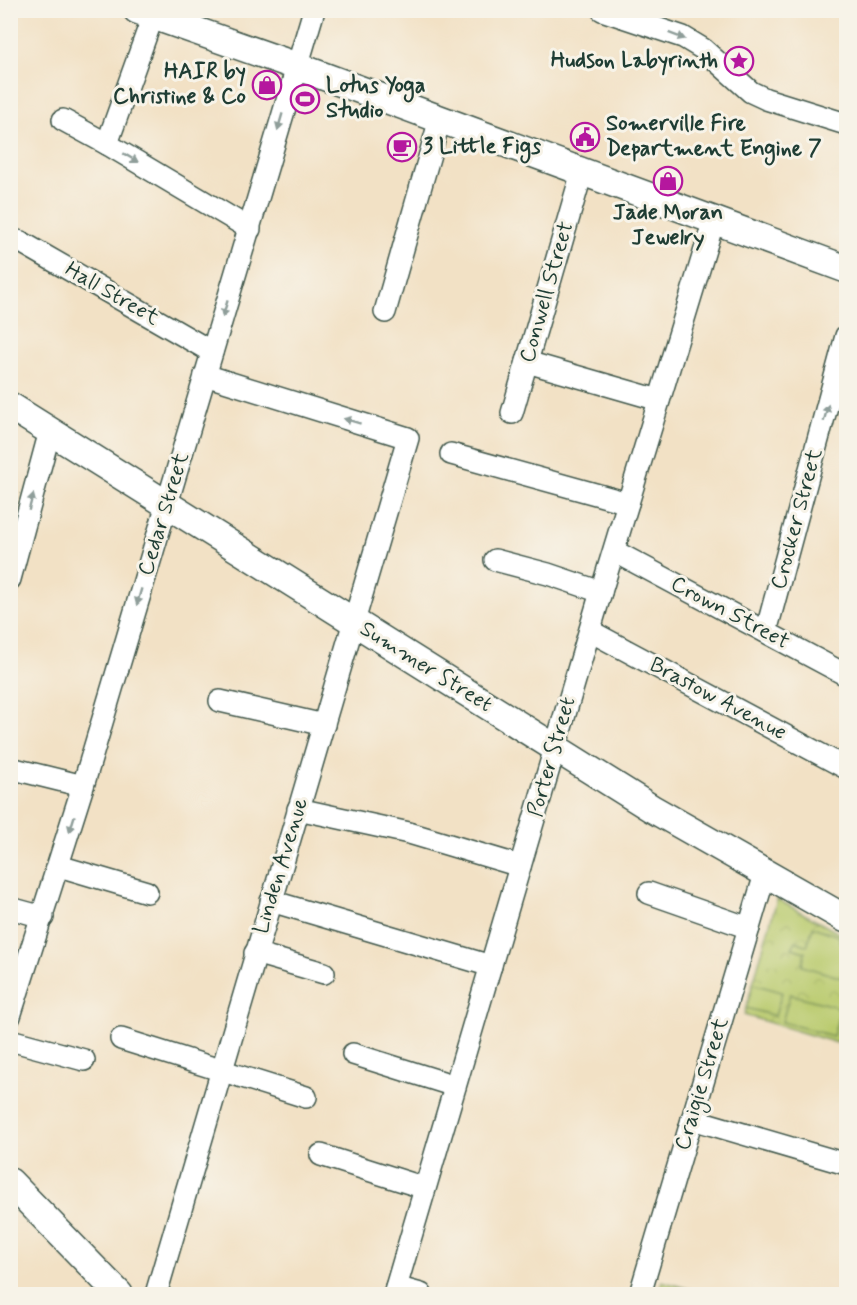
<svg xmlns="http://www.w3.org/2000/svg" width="857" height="1305" font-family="Mynerve,sans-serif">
	<defs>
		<pattern id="park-crowns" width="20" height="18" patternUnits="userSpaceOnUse" patternTransform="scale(1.5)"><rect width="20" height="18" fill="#bacb6e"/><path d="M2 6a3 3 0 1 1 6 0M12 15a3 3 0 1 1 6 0" fill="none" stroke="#9faf60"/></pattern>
	</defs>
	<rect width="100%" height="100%" fill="#f7f3e8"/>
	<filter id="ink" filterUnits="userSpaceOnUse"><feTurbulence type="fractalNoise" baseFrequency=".0167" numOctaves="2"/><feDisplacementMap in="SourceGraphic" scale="12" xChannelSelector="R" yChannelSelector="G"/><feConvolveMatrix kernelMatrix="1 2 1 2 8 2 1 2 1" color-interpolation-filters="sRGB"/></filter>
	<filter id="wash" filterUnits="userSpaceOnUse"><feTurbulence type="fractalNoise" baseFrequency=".008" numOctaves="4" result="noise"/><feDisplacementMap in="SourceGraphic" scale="24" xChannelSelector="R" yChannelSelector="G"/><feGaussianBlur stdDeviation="1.35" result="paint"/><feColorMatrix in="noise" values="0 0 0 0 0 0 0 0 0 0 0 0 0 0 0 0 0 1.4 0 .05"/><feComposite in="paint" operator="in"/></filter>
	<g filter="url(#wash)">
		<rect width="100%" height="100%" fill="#f2e1c5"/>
		<!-- park -->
		<g fill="url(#park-crowns)" stroke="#6c8451" stroke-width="1.5">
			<path d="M 777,899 L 846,937 L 846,1010 L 837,1043 L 744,1015 Z"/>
			<path d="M 662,1281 L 706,1294 L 658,1294 Z"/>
		</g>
		<!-- garden -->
		<g fill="#bacb6e" stroke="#6c8451" stroke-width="1.5">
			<path d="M 813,927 L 839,936 L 840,942 L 846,944 L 846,979 L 802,966 L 805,952 L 792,948 L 796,941 L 807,946 Z"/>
			<path d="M 753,984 L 782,992 L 775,1016 L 746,1008 Z"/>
			<path d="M 790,994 L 841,1008 L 833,1036 L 782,1022 Z"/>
		</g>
	</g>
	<g filter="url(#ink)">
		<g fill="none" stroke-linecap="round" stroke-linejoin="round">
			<!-- minor casing -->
			<g stroke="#3f564a" stroke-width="24">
				<g id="minor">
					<path d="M 602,10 L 683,37 L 703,49 L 751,92 L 766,99 L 846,124"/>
					<path d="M 153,16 L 107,144 L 250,229"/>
					<path d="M 63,120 L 107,144"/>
					<path d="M 10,239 L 21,242 L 212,352"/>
					<path d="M 385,312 L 440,119"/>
					<path d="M 527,362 L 659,400"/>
					<path d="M 512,413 L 582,172"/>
					<path d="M 451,454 L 628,503"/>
					<path d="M 614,551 L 846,675"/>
					<path d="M 495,560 L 548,574 L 601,592"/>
					<path d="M 10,579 L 50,431"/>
					<path d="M 590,631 L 846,768"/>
					<path d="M 766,632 L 846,336"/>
					<path d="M 220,701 L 324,725"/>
					<path d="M 10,768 L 83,786"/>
					<path d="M 298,809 L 409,833 L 520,866"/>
					<path d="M 59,866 L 147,892"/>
					<path d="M 649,893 L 749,928"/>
					<path d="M 271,901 L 491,966"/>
					<path d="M 10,908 L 43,917"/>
					<path d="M 255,953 L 324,973"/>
					<path d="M 10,1016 L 83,786 L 314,10"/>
					<path d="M 121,1039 L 306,1097"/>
					<path d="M 10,1040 L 84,1060"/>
					<path d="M 353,1054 L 455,1086"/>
					<path d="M 692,1119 L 846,1164"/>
					<path d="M 321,1155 L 425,1188"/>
					<path d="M 396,1287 L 421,1294"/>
					<path d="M 156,1294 L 408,438 L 205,375"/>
					<path d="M 394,1294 L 601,592 L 714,220"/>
					<path d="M 640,1294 L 765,874"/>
				</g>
			</g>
			<!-- major casing -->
			<g stroke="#3f564a" stroke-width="30">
				<g id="major">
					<path d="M 137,10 L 296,66 L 846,269"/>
					<path d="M 10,406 L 651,808 L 846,919"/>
					<path d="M 10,1182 L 119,1294"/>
				</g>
			</g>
			<!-- minor -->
			<use href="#minor" stroke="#fff" stroke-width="21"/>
			<!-- major -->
			<use href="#major" stroke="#fff" stroke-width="27"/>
		</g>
		<!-- one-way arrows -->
		<defs><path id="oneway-solid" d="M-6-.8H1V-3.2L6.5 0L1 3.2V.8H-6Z" transform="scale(1.5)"/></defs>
		<g fill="#8f9e9a">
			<use href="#oneway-solid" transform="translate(677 36) rotate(21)"/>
			<use href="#oneway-solid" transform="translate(280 122) rotate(106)"/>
			<use href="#oneway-solid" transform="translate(131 158) rotate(31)"/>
			<use href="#oneway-solid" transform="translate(225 309) rotate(107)"/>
			<use href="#oneway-solid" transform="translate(826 413) rotate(-75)"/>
			<use href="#oneway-solid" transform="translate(352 421) rotate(-163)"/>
			<use href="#oneway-solid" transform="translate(31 502) rotate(-75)"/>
			<use href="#oneway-solid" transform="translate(139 597) rotate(106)"/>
			<use href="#oneway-solid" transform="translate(72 824) rotate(107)"/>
		</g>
	</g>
	<!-- icons -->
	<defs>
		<g id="sight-ring" transform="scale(1.5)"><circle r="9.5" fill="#f7f3e8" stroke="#b5179e" stroke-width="1.5"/><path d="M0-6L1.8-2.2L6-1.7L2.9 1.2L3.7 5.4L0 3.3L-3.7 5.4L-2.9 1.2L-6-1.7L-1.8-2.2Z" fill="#b5179e"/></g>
		<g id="shop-ring" transform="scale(1.5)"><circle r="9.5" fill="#f7f3e8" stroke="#b5179e" stroke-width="1.5"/><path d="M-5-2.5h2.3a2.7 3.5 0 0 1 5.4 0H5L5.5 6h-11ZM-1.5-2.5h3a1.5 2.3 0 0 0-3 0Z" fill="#b5179e"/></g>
		<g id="stadium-ring" transform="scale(1.5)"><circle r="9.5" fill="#f7f3e8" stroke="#b5179e" stroke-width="1.5"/><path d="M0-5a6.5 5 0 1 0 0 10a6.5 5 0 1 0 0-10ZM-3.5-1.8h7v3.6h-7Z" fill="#b5179e"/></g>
		<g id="civic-ring" transform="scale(1.5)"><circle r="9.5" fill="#f7f3e8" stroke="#b5179e" stroke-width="1.5"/><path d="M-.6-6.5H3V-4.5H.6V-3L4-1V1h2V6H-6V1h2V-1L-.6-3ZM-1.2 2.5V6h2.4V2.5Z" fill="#b5179e"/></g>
		<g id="cafe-ring" transform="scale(1.5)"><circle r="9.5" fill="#f7f3e8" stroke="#b5179e" stroke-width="1.5"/><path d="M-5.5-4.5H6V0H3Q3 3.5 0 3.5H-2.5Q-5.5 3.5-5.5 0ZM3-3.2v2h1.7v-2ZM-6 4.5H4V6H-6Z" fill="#b5179e"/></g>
	</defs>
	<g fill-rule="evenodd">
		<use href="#sight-ring" x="739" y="61"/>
		<use href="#shop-ring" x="267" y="85"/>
		<use href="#stadium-ring" x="305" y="99"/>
		<use href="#civic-ring" x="585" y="137"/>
		<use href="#cafe-ring" x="402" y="147"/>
		<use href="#shop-ring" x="668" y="181"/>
	</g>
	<g text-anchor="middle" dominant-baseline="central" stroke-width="6" stroke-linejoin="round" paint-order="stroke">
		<!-- poi labels -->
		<g font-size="22" font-weight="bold" fill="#1f3d34" stroke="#f7f3e8" text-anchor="start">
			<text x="718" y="61" text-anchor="end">Hudson Labyrinth</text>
			<text x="246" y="72" text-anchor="end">HAIR by<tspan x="246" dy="25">Christine &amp; Co</tspan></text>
			<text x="326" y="86">Lotus Yoga<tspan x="326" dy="25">Studio</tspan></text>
			<text x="606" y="124">Somerville Fire<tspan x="606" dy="25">Department Engine 7</tspan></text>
			<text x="423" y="147">3 Little Figs</text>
			<text x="668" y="213" text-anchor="middle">Jade Moran<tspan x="668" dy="25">Jewelry</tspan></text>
		</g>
		<!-- street labels -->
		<g font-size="22" fill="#1f3d34" stroke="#f7f3e8">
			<text transform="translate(547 292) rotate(-74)">Conwell Street</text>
			<text transform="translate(112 294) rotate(30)">Hall Street</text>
			<text transform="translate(164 514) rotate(-73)">Cedar Street</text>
			<text transform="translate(797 519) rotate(-75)">Crocker Street</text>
			<text transform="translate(730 613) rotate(28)">Crown Street</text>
			<text transform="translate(426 667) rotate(32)">Summer Street</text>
			<text transform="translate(718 699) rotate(28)">Brastow Avenue</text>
			<text transform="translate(552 757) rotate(-74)">Porter Street</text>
			<text transform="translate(281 866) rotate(-73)">Linden Avenue</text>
			<text transform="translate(702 1084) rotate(-73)">Craigie Street</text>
		</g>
	</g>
	<!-- margin -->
	<rect width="857" height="1305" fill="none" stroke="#f7f3e8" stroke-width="36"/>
</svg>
